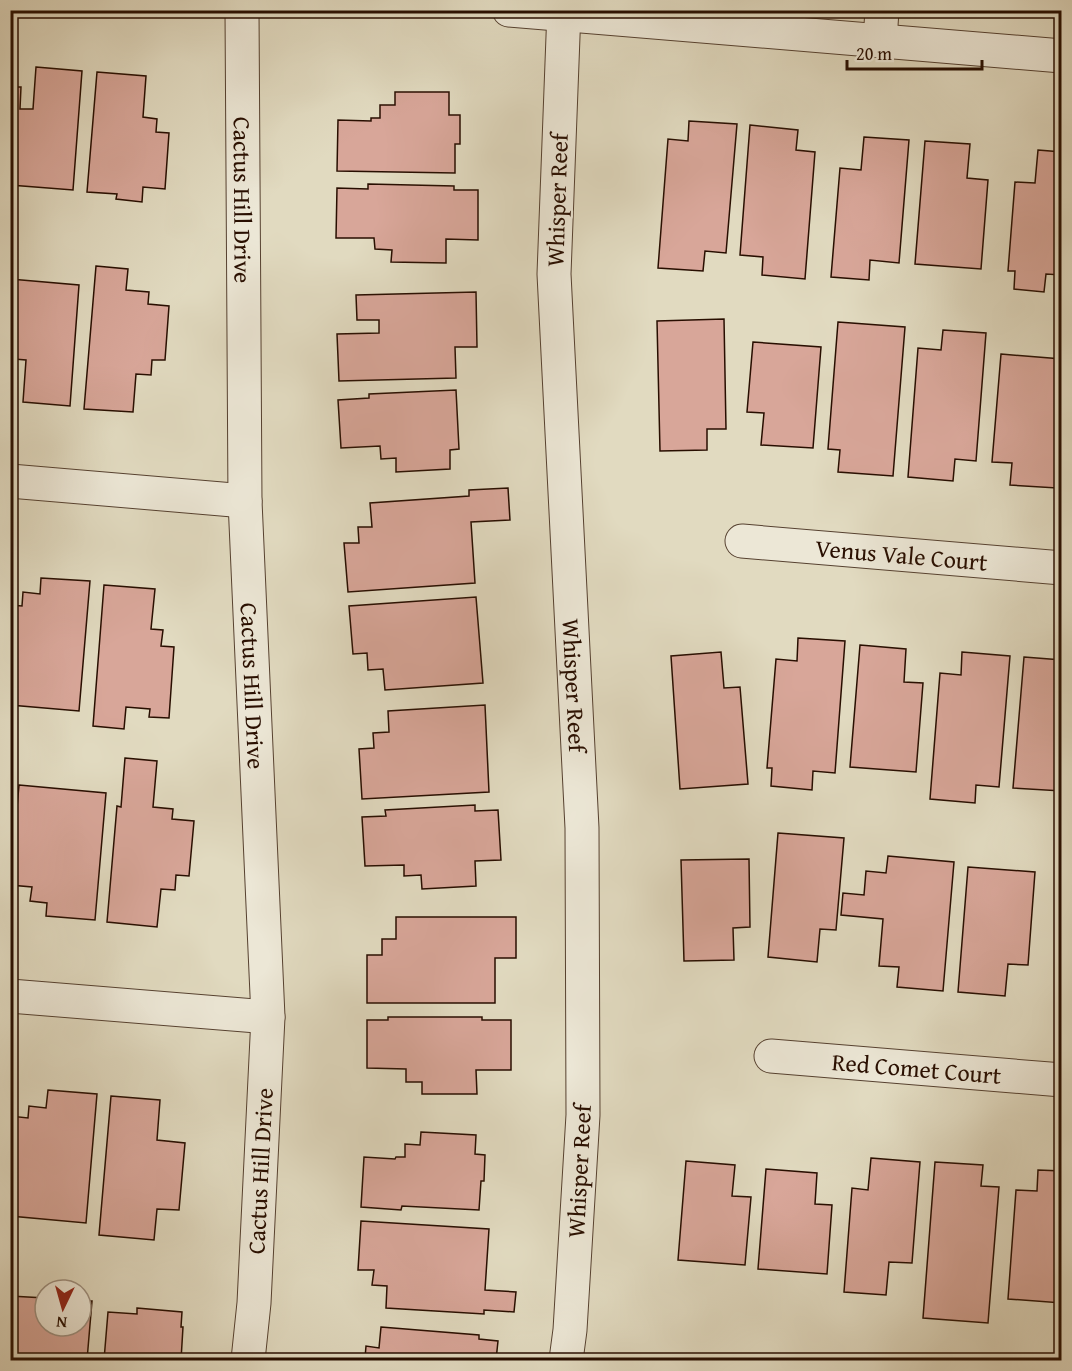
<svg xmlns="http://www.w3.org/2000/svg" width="1072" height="1371" font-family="'Gentium Book Plus',serif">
	<rect width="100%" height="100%" fill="#e1dac0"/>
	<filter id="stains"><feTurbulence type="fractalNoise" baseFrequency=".00333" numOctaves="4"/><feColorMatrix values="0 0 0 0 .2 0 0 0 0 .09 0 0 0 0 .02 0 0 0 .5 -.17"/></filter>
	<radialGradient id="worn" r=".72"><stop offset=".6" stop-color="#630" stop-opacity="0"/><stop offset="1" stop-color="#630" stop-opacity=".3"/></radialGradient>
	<!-- building -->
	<g fill="#d8a699" stroke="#280e00" stroke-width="1.5">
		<path d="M 36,67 L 82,71 L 73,190 L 10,185 L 10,87 L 21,87 L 20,109 L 33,109 Z"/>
		<path d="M 97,72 L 146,76 L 143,117 L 157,119 L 156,132 L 169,133 L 165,189 L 143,187 L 142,202 L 116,199 L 117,194 L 87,192 Z"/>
		<path d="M 395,92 L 449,92 L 449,115 L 460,115 L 460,144 L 455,144 L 455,173 L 337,171 L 338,120 L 371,121 L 371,118 L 380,118 L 380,105 L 395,105 Z"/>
		<path d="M 689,121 L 737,124 L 726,253 L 705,251 L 703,271 L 658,268 L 668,139 L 688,141 Z"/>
		<path d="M 750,125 L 798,130 L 796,150 L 815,152 L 805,279 L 762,275 L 763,257 L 740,255 Z"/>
		<path d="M 864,137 L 909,140 L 899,263 L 870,260 L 869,280 L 831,277 L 840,168 L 861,170 Z"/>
		<path d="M 925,141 L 970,144 L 967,178 L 988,180 L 981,269 L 915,264 Z"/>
		<path d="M 1038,150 L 1062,152 L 1062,275 L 1046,274 L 1044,292 L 1014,289 L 1015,271 L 1008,271 L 1015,182 L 1035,183 Z"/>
		<path d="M 368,184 L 454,186 L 454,190 L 478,190 L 478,240 L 446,239 L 446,263 L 391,262 L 392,250 L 375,249 L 374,238 L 336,238 L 337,188 L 368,189 Z"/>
		<path d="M 96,266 L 128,269 L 126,290 L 149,292 L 148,304 L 169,306 L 165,360 L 152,360 L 151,375 L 136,374 L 133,412 L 84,409 Z"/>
		<path d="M 10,279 L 79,285 L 70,406 L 23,402 L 26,360 L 14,359 L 13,379 L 10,379 Z"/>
		<path d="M 476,292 L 477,347 L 455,347 L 456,378 L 339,381 L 337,334 L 379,333 L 379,320 L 357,320 L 356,295 Z"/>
		<path d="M 724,319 L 726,429 L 707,429 L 707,450 L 660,451 L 657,321 Z"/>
		<path d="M 838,322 L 905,327 L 893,476 L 838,472 L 840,450 L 828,449 Z"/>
		<path d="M 943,330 L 986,333 L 976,461 L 955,459 L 953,481 L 908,477 L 918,348 L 941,350 Z"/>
		<path d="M 753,342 L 821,347 L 813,448 L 761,445 L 764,413 L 747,412 Z"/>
		<path d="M 1001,354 L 1062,359 L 1062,432 L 1057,488 L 1010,485 L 1012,463 L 992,462 Z"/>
		<path d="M 456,390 L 459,449 L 450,450 L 450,469 L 396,472 L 396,458 L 381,459 L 380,446 L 341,448 L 338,400 L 369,398 L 369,394 Z"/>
		<path d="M 508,488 L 510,520 L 471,522 L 475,583 L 348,592 L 344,543 L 359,543 L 358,527 L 372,527 L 370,503 L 469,496 L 469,490 Z"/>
		<path d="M 41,578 L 90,581 L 79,711 L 10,705 L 10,605 L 22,606 L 23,592 L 40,594 Z"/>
		<path d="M 104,585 L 155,589 L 151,629 L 163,630 L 161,646 L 174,647 L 169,718 L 149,717 L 150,709 L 126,707 L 124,729 L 93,726 Z"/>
		<path d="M 476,597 L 483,683 L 385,690 L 383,669 L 368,670 L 367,653 L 353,654 L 349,606 Z"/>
		<path d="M 798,638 L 845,641 L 835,773 L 813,771 L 812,790 L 771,786 L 772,768 L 767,768 L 776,659 L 797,661 Z"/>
		<path d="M 860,645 L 906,649 L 904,682 L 923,683 L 916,772 L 850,767 Z"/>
		<path d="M 721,652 L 724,688 L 740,687 L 748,784 L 680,789 L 671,656 Z"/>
		<path d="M 962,652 L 1010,656 L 999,787 L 976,785 L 975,803 L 930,799 L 940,673 L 961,675 Z"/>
		<path d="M 1024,657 L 1062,660 L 1062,791 L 1013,788 Z"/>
		<path d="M 485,705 L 489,792 L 362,799 L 359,749 L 374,748 L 373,733 L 389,732 L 388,711 Z"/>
		<path d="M 125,758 L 157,761 L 153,807 L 173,809 L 172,819 L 194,821 L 189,876 L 176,875 L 175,890 L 161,889 L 157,927 L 107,922 L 117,806 L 121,807 Z"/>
		<path d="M 19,785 L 106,793 L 95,920 L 46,916 L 47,903 L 30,901 L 32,887 L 10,885 Z"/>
		<path d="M 475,805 L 475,811 L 498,810 L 501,860 L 475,861 L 476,886 L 422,889 L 421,875 L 404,876 L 404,865 L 365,866 L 362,817 L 386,816 L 385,810 Z"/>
		<path d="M 778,833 L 844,838 L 836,930 L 820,929 L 817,962 L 768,957 Z"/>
		<path d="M 888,856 L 954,862 L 943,991 L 897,987 L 899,967 L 879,966 L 883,919 L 841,915 L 843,893 L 864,895 L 866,871 L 886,873 Z"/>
		<path d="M 749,859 L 750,927 L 733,928 L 734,960 L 684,961 L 681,860 Z"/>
		<path d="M 968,867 L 1035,872 L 1028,965 L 1008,964 L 1005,996 L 958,992 Z"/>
		<path d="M 396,917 L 516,917 L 516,958 L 495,958 L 495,1003 L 367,1003 L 367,955 L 382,955 L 382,939 L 396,939 Z"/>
		<path d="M 388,1017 L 482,1017 L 482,1020 L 511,1020 L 511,1070 L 476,1070 L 477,1094 L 422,1094 L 422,1082 L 406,1082 L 406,1069 L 367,1068 L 367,1020 L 388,1020 Z"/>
		<path d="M 48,1090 L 97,1094 L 86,1223 L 10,1216 L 10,1116 L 28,1118 L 29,1106 L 46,1108 Z"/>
		<path d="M 111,1096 L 160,1100 L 157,1140 L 185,1143 L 179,1210 L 157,1209 L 154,1240 L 99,1235 Z"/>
		<path d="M 421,1132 L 476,1135 L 475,1154 L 485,1155 L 484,1181 L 481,1181 L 479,1210 L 402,1206 L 401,1210 L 361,1207 L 364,1157 L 395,1159 L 396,1157 L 405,1157 L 405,1144 L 420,1145 Z"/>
		<path d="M 871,1158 L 920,1162 L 912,1263 L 889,1262 L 886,1295 L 844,1292 L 852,1188 L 868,1190 Z"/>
		<path d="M 686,1161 L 735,1165 L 732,1196 L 751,1197 L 745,1265 L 678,1260 Z"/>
		<path d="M 935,1162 L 983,1165 L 981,1186 L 999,1187 L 988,1323 L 923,1318 Z"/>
		<path d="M 766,1169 L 817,1173 L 815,1204 L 832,1205 L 827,1274 L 758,1269 Z"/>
		<path d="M 1038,1170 L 1062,1171 L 1062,1303 L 1008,1299 L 1016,1190 L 1037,1191 Z"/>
		<path d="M 361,1221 L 489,1229 L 485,1290 L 516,1292 L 514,1312 L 484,1310 L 484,1314 L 386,1308 L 387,1286 L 372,1285 L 374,1270 L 358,1270 Z"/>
		<path d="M 10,1296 L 45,1298 L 45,1326 L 81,1326 L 81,1301 L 92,1301 L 87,1360 L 10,1360 Z"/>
		<path d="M 137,1308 L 182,1312 L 181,1327 L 183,1327 L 181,1360 L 104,1360 L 108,1312 L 137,1314 Z"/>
		<path d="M 381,1327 L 479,1335 L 479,1339 L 498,1341 L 496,1360 L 349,1360 L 350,1357 L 365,1358 L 366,1346 L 379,1348 Z"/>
	</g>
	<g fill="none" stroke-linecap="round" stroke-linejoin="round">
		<!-- street casing -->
		<g stroke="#564130" stroke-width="35">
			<g id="street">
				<path id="s1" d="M 242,10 L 245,501 L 268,1017 L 254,1303 L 248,1360"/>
				<path d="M 509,10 L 1062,56"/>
				<path id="s2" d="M 564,10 L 554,274 L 582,828 L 583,1115 L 570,1330 L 566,1360"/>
				<path d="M 880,41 L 882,10"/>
				<path d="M 10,481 L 245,501"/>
				<path id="s3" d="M 742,541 L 1062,568"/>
				<path d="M 10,996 L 268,1017"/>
				<path id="s4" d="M 771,1056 L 1062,1080"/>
			</g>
		</g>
		<!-- street -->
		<use href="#street" stroke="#ece7d6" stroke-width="33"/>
	</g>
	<g text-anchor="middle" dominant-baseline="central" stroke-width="4.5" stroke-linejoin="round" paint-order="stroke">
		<!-- street labels -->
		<g font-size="24" fill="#280e00" stroke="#ece7d6">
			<text stroke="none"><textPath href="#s1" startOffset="190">Cactus Hill Drive</textPath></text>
			<text transform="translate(557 200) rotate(-88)">Whisper Reef</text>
			<text stroke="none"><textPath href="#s3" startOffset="160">Venus Vale Court</textPath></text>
			<text stroke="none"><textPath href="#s1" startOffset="676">Cactus Hill Drive</textPath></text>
			<text stroke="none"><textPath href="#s2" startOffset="676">Whisper Reef</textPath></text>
			<text stroke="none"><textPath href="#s4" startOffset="146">Red Comet Court</textPath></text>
			<text transform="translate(260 1171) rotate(-87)">Cactus Hill Drive</text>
			<text transform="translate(579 1171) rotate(-87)">Whisper Reef</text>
		</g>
	</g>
	<!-- margin -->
	<rect width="1072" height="1371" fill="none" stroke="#e1dac0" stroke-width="36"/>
	<rect x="12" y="12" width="1048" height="1347" fill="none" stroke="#280e00" stroke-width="3"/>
	<rect x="18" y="18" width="1036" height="1335" fill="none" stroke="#280e00" stroke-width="1.5"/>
	<!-- north arrow -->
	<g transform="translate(63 1308) rotate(185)"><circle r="28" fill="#ece7d6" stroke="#9e9080" stroke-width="1.5"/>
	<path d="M0-4.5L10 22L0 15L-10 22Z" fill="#8f2418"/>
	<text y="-9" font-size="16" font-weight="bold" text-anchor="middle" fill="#280e00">N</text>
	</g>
	<!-- scale -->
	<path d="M847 60v9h135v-9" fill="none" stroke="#280e00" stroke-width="3"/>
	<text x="856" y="60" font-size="18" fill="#280e00" stroke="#ece7d6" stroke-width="4.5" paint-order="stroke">20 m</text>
	<rect width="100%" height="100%" filter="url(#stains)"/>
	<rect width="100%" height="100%" fill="url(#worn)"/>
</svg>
